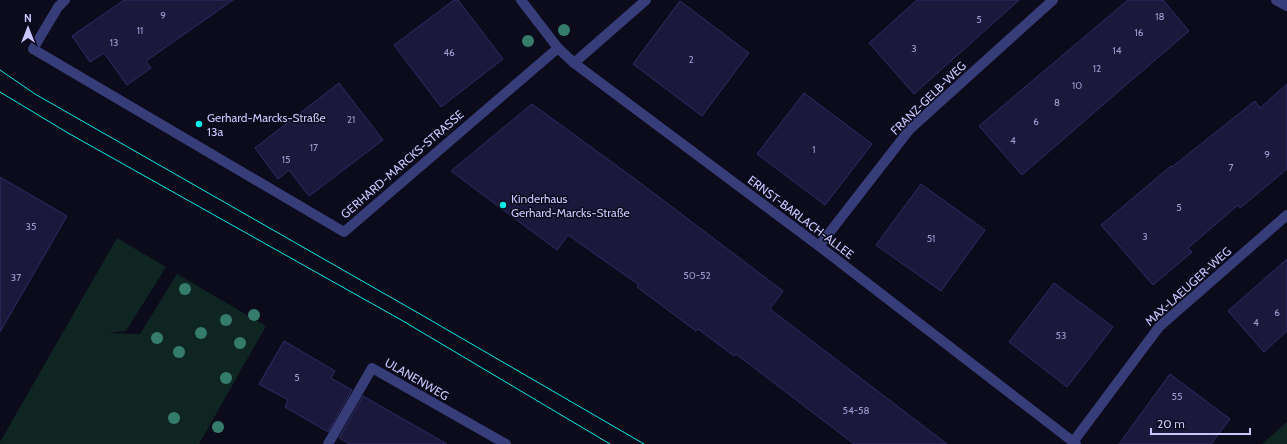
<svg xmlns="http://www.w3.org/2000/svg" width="1287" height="444" font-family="Cabin,sans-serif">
	<rect width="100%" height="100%" fill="#0c0b1b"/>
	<!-- green -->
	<g fill="#0f2522">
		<path d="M 117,238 L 166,267 L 126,331 L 108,333 L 140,334 L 177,274 L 266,326 L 199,444 L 0,444 L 0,442 Z"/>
		<path d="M 1287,422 L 1287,444 L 1262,444 Z"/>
	</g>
	<!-- building -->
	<g fill="#1b183c" stroke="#2f2b67">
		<path d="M 124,0 L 233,0 L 146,61 L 151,68 L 127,85 L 104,53 L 90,62 L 72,36 Z"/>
		<path d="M 454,0 L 458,0 L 503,59 L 441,107 L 394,45 Z"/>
		<path d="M 917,0 L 1019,0 L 914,94 L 869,43 Z"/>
		<path d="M 1128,0 L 1163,0 L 1189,31 L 1127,84 L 1022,175 L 979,126 Z"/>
		<path d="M 680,1 L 749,53 L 702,116 L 633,64 Z"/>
		<path d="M 339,83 L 383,140 L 309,196 L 289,170 L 278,179 L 255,148 Z"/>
		<path d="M 1287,84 L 1287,169 L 1240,208 L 1238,205 L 1188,248 L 1192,252 L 1153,285 L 1101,225 L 1171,166 L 1172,167 L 1255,101 L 1260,108 Z"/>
		<path d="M 804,93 L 872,144 L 825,205 L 757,154 Z"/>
		<path d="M 532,104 L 639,182 L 783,291 L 770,309 L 947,444 L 854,444 L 736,354 L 734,356 L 698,329 L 696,331 L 637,287 L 639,285 L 568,235 L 557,250 L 451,171 Z"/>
		<path d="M 0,177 L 67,216 L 0,332 Z"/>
		<path d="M 921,184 L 985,230 L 941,291 L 876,245 Z"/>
		<path d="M 1287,259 L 1287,331 L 1264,352 L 1228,311 Z"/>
		<path d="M 1054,283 L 1113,327 L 1067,387 L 1009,342 Z"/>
		<path d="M 284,341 L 335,371 L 331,378 L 352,390 L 328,432 L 285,407 L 288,400 L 259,384 Z"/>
		<path d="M 1170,374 L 1230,419 L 1211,444 L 1119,444 Z"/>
		<path d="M 363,396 L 447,444 L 350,444 L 339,438 Z"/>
	</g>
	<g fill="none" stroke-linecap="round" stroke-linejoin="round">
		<!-- minor -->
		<g stroke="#373d79" stroke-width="10">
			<path d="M 65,0 L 58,7 L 33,49 L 344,232 L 558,48"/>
			<path d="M 521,0 L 558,48 L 574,63 L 819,246 L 1076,444"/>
			<path d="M 1276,0 L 1287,6"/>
			<path d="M 574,63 L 646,0"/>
			<path d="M 819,246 L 910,129 L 1053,0"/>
			<path d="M 1073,442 L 1159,327 L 1287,215"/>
			<path d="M 328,444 L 372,368 L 506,444"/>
		</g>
		<!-- tram -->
		<g stroke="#06ebe6" stroke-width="1">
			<path d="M 0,70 L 35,94 L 420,314 L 644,444"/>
			<path d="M 0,92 L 68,133 L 403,321 L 610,444"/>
		</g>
	</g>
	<!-- trees -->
	<g fill="#357d6a">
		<circle cx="564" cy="30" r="6"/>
		<circle cx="528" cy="41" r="6"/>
		<circle cx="185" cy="289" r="6"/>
		<circle cx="254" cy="315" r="6"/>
		<circle cx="226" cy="320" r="6"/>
		<circle cx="201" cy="333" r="6"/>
		<circle cx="157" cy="338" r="6"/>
		<circle cx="240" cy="343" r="6"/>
		<circle cx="179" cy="352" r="6"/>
		<circle cx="226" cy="378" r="6"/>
		<circle cx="174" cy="418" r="6"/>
		<circle cx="218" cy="427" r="6"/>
	</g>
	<!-- markers -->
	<g fill="#06ebe6" stroke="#0c0b1b" stroke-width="1.5">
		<circle cx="199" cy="124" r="4"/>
		<circle cx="503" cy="205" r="4"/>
	</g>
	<g text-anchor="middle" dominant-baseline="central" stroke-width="3" stroke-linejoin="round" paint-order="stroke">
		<!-- number labels -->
		<g font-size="10" fill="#9c9bce">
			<text x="163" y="15">9</text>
			<text x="1160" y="16">18</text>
			<text x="979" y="19">5</text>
			<text x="140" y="30">11</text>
			<text x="1139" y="32">16</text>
			<text x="114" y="42">13</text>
			<text x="914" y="48">3</text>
			<text x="1117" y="50">14</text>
			<text x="449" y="52">46</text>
			<text x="691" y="59">2</text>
			<text x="1097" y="68">12</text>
			<text x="1077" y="85">10</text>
			<text x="1057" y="102">8</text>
			<text x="351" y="119">21</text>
			<text x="1036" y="121">6</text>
			<text x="1013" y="140">4</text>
			<text x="314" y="147">17</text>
			<text x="814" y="149">1</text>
			<text x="1267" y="154">9</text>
			<text x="286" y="159">15</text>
			<text x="1231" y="167">7</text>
			<text x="1179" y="207">5</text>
			<text x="31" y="226">35</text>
			<text x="1145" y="236">3</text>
			<text x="931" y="238">51</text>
			<text x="697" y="275">50-52</text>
			<text x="16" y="277">37</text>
			<text x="1277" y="312">6</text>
			<text x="1256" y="322">4</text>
			<text x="1061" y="335">53</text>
			<text x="297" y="377">5</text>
			<text x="1177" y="396">55</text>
			<text x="856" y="410">54-58</text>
		</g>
		<!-- street labels -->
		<g font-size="12" fill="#c7c7fe" stroke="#0c0b1b">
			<text transform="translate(928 98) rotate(-44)">FRANZ-GELB-WEG</text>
			<text transform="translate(402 164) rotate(-41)">GERHARD-MARCKS-STRASSE</text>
			<text transform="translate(801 217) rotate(37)">ERNST-BARLACH-ALLEE</text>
			<text transform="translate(1188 286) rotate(-42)">MAX-LAEUGER-WEG</text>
			<text transform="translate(417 379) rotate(30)">ULANENWEG</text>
		</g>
		<!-- poi labels -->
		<g font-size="12" fill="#c7c7fe" stroke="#0c0b1b" text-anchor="start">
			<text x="207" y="117">Gerhard-Marcks-Straße<tspan x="207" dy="14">13a</tspan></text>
			<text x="511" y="198">Kinderhaus<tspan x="511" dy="14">Gerhard-Marcks-Straße</tspan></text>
		</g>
	</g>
	<!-- north arrow -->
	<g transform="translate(28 28)" stroke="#0c0b1b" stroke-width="3" paint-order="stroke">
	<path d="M0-3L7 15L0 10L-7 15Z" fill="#c7c7fe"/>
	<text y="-6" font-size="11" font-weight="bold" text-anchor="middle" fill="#c7c7fe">N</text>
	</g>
	<!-- scale -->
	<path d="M1151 428v6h99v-6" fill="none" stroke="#c7c7fe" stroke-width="2"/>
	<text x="1157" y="428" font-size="12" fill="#c7c7fe" stroke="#0c0b1b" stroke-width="3" paint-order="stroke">20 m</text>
</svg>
